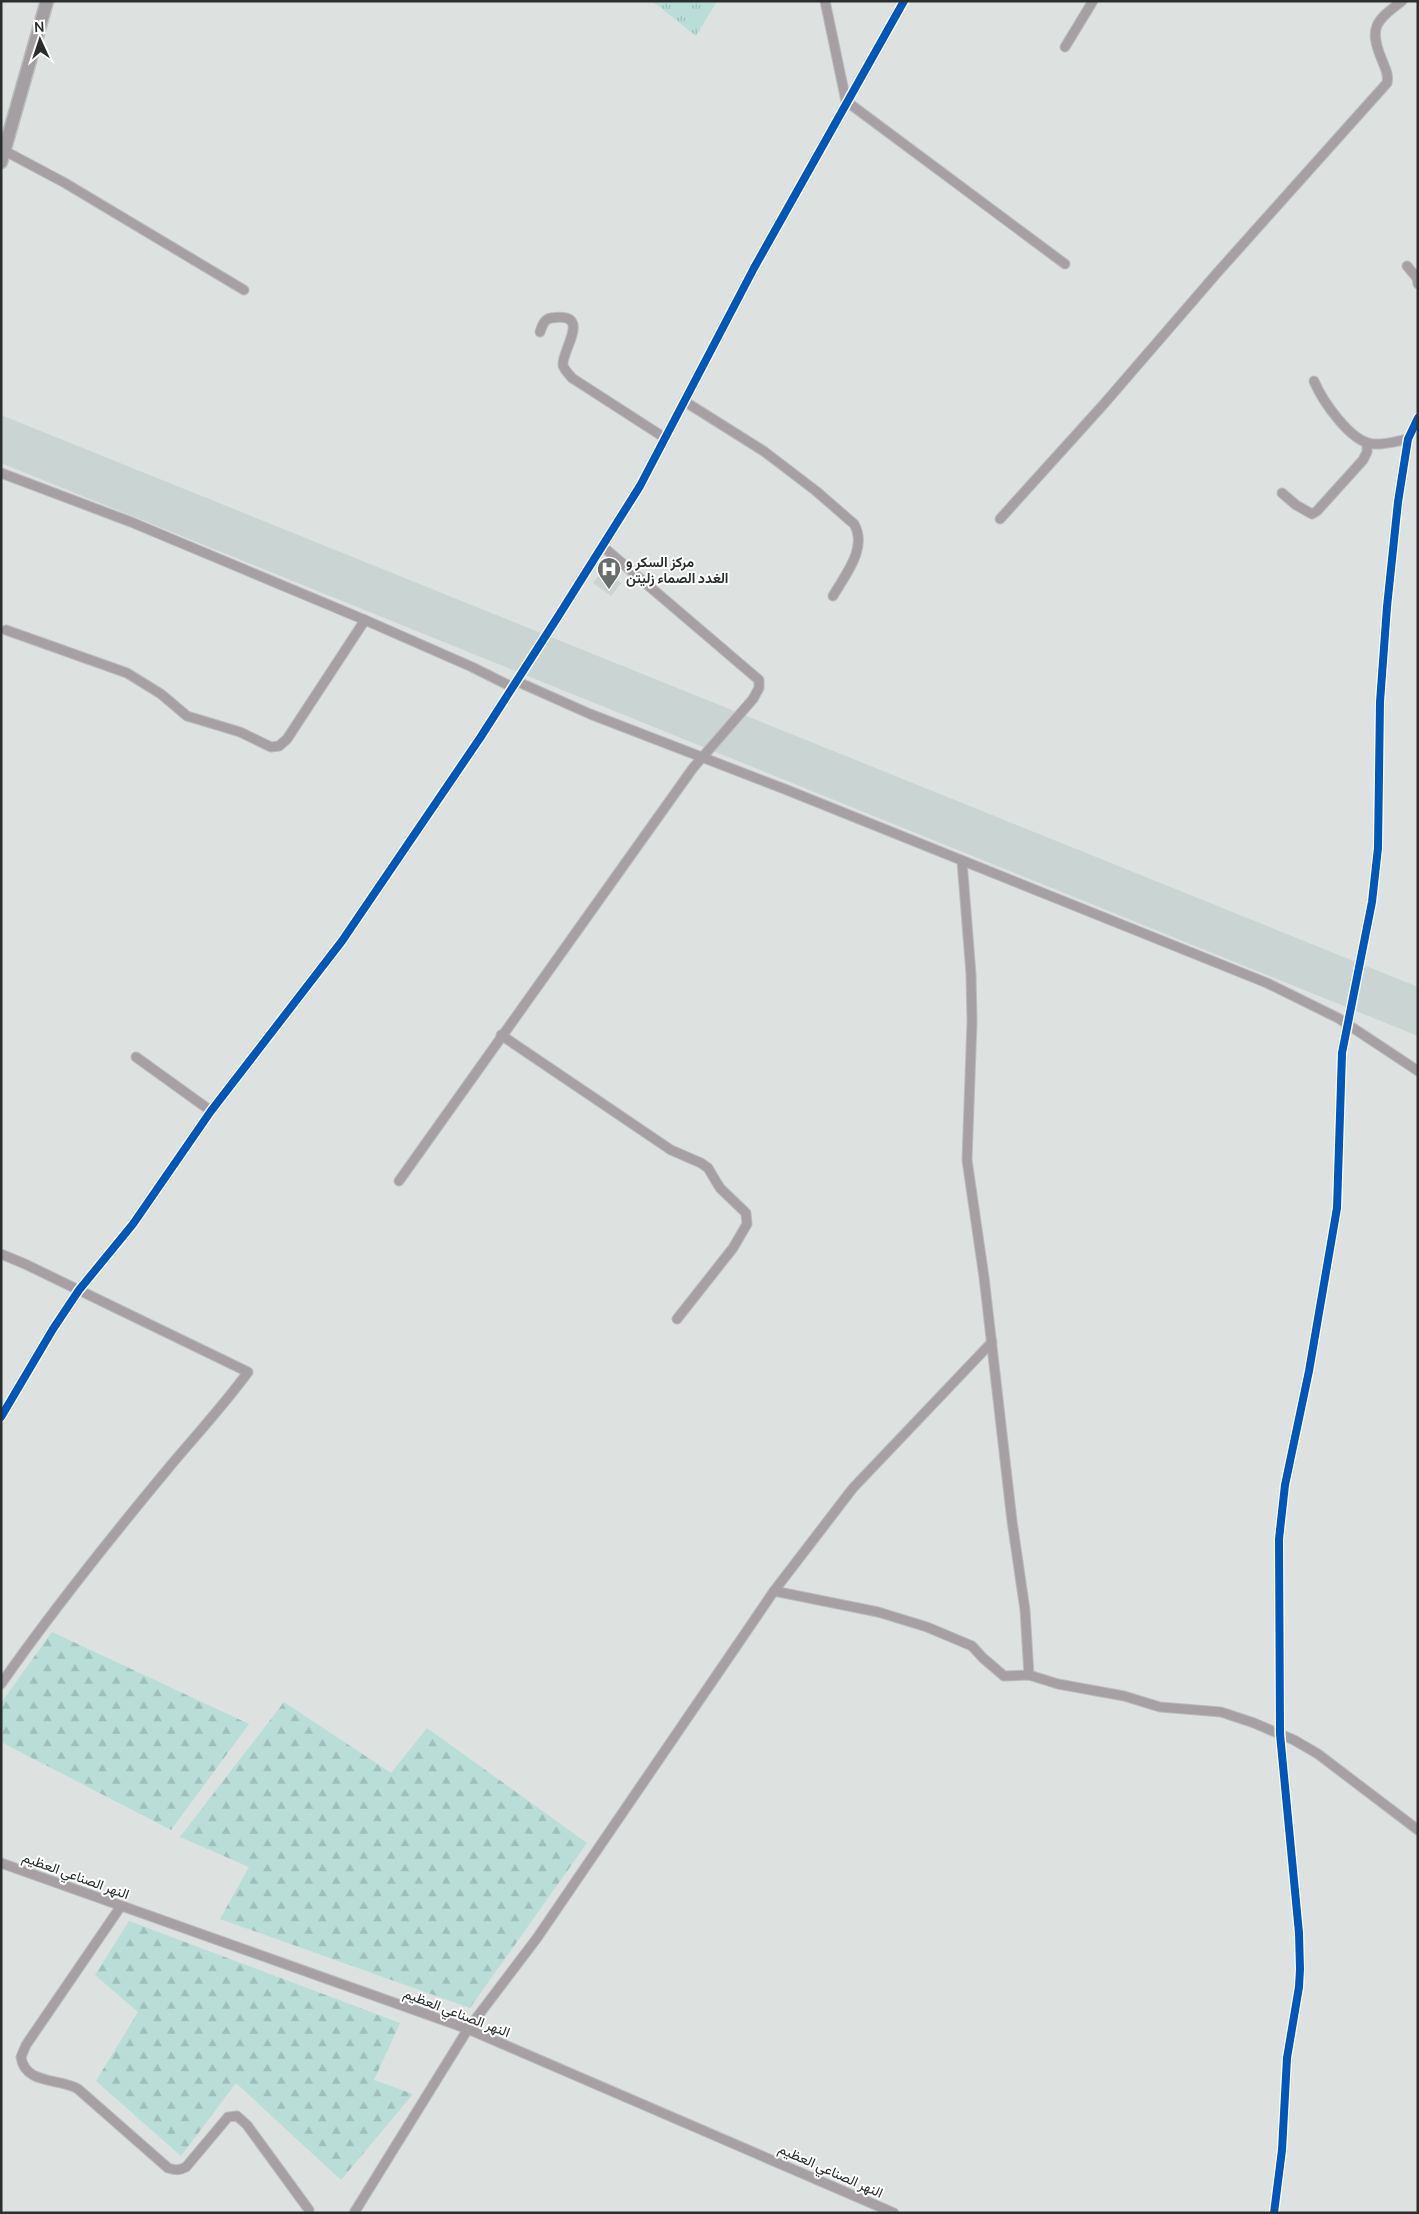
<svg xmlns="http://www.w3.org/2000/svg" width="1419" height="2214" font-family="Manrope,Vazirmatn,sans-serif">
	<defs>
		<pattern id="grass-tufts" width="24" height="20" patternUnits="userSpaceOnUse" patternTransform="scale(1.25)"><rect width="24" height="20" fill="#b9ded8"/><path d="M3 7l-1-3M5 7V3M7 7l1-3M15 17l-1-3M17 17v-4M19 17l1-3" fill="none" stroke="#9fbfba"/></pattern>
		<pattern id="forest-firs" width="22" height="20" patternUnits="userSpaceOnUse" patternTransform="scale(1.25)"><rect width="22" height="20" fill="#b9ded8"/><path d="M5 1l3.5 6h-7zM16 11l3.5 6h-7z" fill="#9fbfba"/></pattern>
	</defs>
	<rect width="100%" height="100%" fill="#dde1e0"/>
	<!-- built -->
	<g fill="#cad4d2">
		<path d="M 1,415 L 1418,987 L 1418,1036 L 1,463 Z"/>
		<path d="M 603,570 L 621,583 L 611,596 L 593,583 Z"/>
	</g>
	<!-- grass -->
	<path fill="url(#grass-tufts)" d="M 652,1 L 717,1 L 696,36 Z"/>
	<!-- forest -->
	<g fill="url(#forest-firs)">
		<path d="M 52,1632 L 249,1724 L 171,1830 L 1,1742 L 1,1703 Z"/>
		<path d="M 284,1702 L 391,1773 L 427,1728 L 587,1843 L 470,2008 L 220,1919 L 249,1867 L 180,1837 Z"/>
		<path d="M 129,1921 L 400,2023 L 374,2080 L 413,2094 L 341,2180 L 236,2083 L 181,2156 L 96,2081 L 138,2012 L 95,1975 Z"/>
	</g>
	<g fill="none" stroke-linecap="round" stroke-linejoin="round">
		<!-- street casing -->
		<g stroke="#babcbc" stroke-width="11">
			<g id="street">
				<path d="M 825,1 L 846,101 L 1065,264"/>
				<path d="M 1065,47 L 1093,1"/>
				<path d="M 5,151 L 65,183 L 244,290"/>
				<path d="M 1407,266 L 1417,278 L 1418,284"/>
				<path d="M 540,332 C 542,326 544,319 551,318 C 594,311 561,351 563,365 C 564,370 569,374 572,378 L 665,438"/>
				<path d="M 1314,381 C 1322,400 1350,442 1373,444 C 1384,445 1397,441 1408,439"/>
				<path d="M 684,401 L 765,452 L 816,491 L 854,524 C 868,548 845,575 833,596"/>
				<path d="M 1,473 L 131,522 L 365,620 L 472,667 L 512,687"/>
				<path d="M 1282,493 L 1296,505 L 1312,514 L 1317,511 L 1363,460 L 1367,452 L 1367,443"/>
				<path d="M 1000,519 L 1103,405 L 1217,273 L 1387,83 C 1389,74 1385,68 1382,60 C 1368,27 1376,21 1402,1"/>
				<path d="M 6,630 L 127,673 L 161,694 L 187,716 L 240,732 L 271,747 L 279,746 L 287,739 L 365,620"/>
				<path d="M 516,681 L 590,714 L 787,790 L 1267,983 L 1338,1018 L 1418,1071"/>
				<path d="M 962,861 L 971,974 L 972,1022 L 967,1160 L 984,1277 L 1012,1521 L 1025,1610 L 1029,1675"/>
				<path d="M 501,1035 L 671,1150 L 701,1163 L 708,1168 L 720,1188 L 746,1213 L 747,1224 L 733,1248 L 677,1319"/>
				<path d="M 136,1057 L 211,1111"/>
				<path d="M 399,1181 L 693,768 L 753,699 L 759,688 L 759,680 L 602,546"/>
				<path d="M 1,1254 L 25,1264 L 248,1372 C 224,1405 197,1434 171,1465 C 112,1536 54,1608 1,1684"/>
				<path d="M 1,1417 L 53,1329 L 79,1290 L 133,1224 L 211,1111 L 342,941 L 480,738 L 559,615 L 640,486 L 754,268 L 904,1"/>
				<path d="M 774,1591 L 878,1612 L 927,1627 L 972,1646 L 983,1658 L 1004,1676 L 1029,1675 L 1058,1684 L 1124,1696 L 1160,1707 L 1221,1712 L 1254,1723 L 1294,1740 L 1318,1754 L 1418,1830"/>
				<path d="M 1,1863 L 468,2029 L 894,2213"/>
				<path d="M 121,1906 L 26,2045 L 21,2057 C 25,2085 60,2078 78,2089 L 168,2168 C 175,2170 179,2171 186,2167 L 228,2117 L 237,2116 L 247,2125 L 309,2210"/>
				<path d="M 354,2213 L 468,2029 L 537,1938 L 774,1591 L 853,1488 L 992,1342"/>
				<path d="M 1274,2213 L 1282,2150 L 1287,2058 L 1299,1987 L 1300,1969 L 1299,1933 L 1280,1734 L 1279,1539 L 1285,1485 L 1309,1371 L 1337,1208 L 1342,1053 L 1372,902 L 1378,848 L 1380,702 L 1387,607 L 1398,502 L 1408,439 L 1418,418"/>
			</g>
		</g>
		<!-- secondary casing -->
		<g stroke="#babcbc" stroke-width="15">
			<path id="secondary" d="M 1,162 L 47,1"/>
		</g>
		<!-- street -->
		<use href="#street" stroke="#a6a0a4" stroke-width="9"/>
		<!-- secondary -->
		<use href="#secondary" stroke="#a49fa3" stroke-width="12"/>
		<!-- cycleway casing -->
		<g stroke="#fff" stroke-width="11">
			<g id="cycleway">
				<path d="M 1,1417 L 53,1329 L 79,1290 L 133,1224 L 211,1111 L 342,941 L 480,738 L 559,615 L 640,486 L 754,268 L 904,1"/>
				<path d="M 1274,2213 L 1282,2150 L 1287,2058 L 1299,1987 L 1300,1969 L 1299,1933 L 1280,1734 L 1279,1539 L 1285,1485 L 1309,1371 L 1337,1208 L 1342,1053 L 1372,902 L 1378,848 L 1380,702 L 1387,607 L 1398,502 L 1408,439 L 1418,418"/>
			</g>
		</g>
		<!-- cycleway -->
		<use href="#cycleway" stroke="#0057b8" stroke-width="8"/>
	</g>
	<!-- icons -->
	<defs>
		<g id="hospital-pin" transform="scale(1.25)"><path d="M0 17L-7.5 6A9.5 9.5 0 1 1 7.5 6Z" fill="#696d6c" stroke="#fff"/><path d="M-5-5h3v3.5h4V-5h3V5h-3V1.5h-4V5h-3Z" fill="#fff"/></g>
	</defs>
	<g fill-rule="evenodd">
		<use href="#hospital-pin" x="609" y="569"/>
	</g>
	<g text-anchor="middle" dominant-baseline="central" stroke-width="4" stroke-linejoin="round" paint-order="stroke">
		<!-- poi labels -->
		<g font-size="14" font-weight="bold" fill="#2a2e2d" stroke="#fff" text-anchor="start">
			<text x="626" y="561">مركز السكر و<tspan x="626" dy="16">الغدد الصماء زليتن</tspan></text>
		</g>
		<!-- street labels -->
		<g font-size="14" fill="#2a2e2d" stroke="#fff">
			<text transform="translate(76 1875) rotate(20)">النهر الصناعي العظيم</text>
			<text transform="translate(457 2012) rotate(21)">النهر الصناعي العظيم</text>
			<text transform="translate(831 2170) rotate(24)">النهر الصناعي العظيم</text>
		</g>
	</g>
	<!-- border -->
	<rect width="1419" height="2214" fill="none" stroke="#2a2e2d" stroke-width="5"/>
	<!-- north arrow -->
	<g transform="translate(40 40) rotate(357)" stroke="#ffffff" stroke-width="4" paint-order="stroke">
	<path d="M0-4L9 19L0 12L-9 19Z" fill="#2a2e2d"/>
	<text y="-8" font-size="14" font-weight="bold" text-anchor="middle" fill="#2a2e2d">N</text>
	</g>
</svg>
